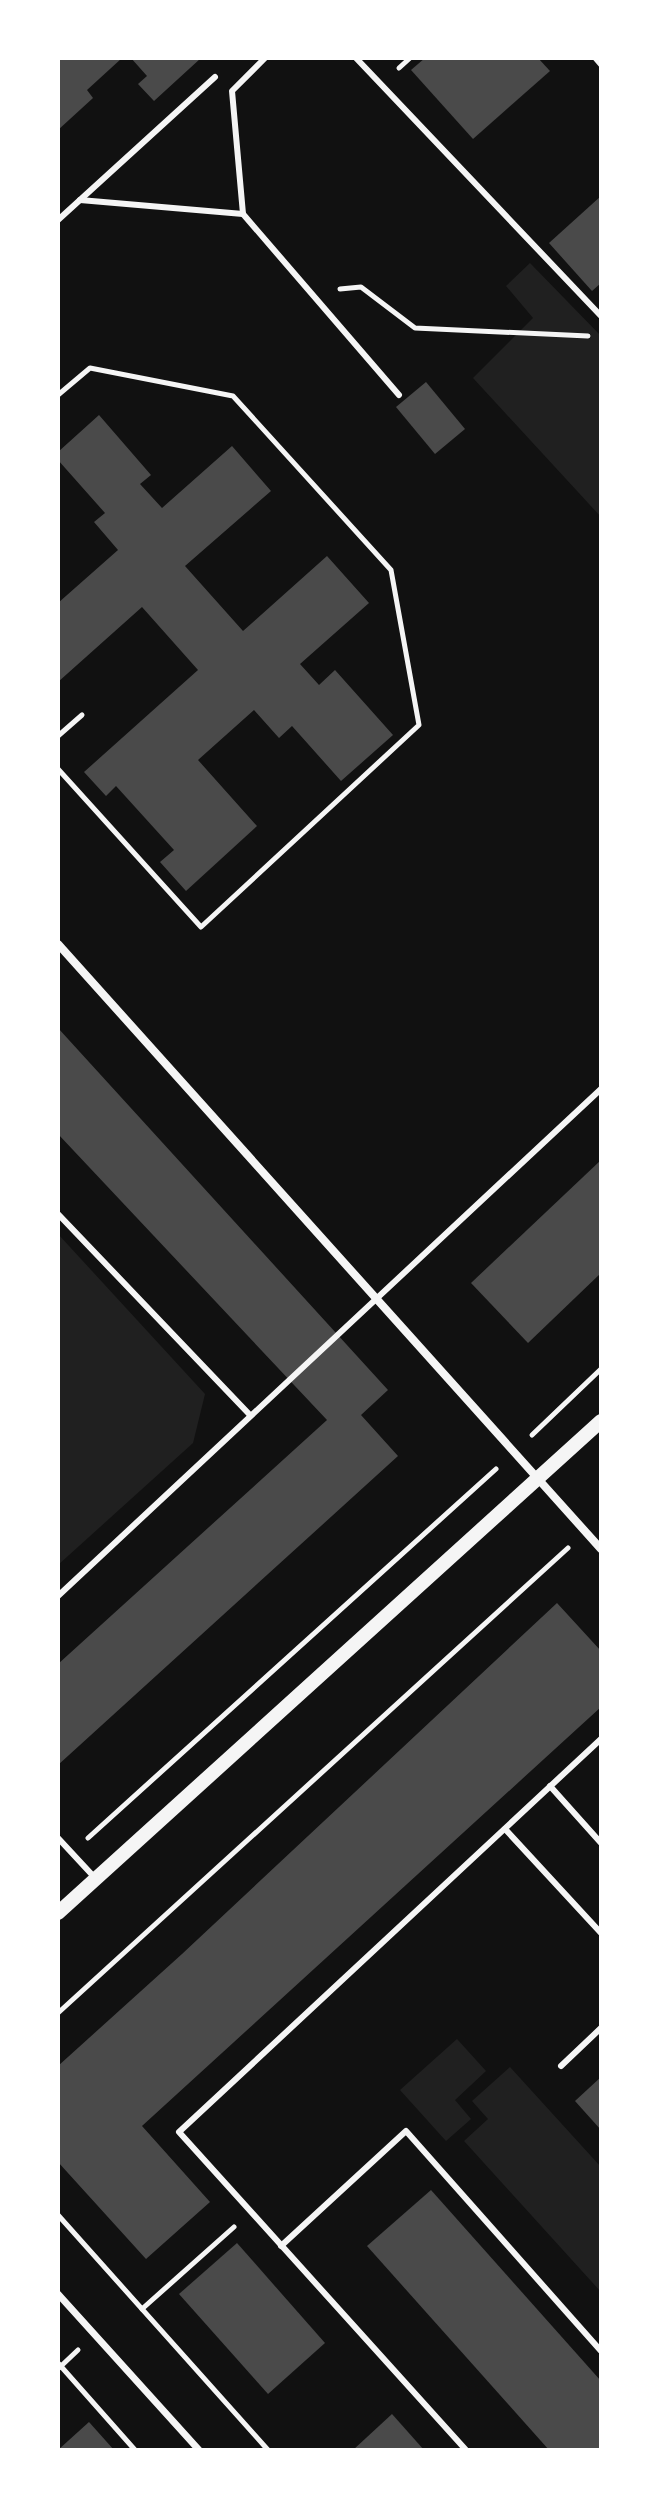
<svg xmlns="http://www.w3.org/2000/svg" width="659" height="2508" font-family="Ubuntu,sans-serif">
	<rect width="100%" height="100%" fill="#111"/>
	<!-- green -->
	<g fill="#202020">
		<path d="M 530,263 L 601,336 L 601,517 L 473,378 L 533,318 L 506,286 Z"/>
		<path d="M 58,1234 L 205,1394 L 193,1443 L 58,1565 Z"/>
		<path d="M 457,2039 L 486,2071 L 455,2100 L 471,2119 L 446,2141 L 400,2090 Z"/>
		<path d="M 510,2067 L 601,2167 L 601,2292 L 464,2141 L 488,2119 L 472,2101 Z"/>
	</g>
	<!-- building -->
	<g fill="#4a4a4a">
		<path d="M 58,58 L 122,58 L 87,90 L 93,98 L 58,130 Z"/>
		<path d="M 131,58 L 201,58 L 154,101 L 138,84 L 147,76 Z"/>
		<path d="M 425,58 L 538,58 L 550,71 L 473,139 L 411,70 Z"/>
		<path d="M 601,196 L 601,283 L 592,291 L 549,243 Z"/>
		<path d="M 426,382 L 465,429 L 435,454 L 396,407 Z"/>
		<path d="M 99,415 L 151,475 L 140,484 L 162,508 L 232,446 L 271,491 L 185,566 L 243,631 L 327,556 L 369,603 L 300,664 L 319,685 L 335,670 L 393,735 L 341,781 L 292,726 L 279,738 L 254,710 L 198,760 L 257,826 L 186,891 L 160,862 L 174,850 L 116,786 L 106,796 L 84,772 L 198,670 L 142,607 L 58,682 L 58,603 L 118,550 L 94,522 L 105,513 L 58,460 L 58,452 Z"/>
		<path d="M 58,1028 L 388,1390 L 361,1415 L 398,1456 L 58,1765 L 58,1664 L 327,1420 L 58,1134 Z"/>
		<path d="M 601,1160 L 601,1273 L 528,1343 L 471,1283 Z"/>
		<path d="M 557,1603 L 601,1651 L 601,1707 L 142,2126 L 210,2202 L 146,2259 L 58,2162 L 58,2066 L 182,1954 Z"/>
		<path d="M 601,2077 L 601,2130 L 575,2101 Z"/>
		<path d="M 431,2190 L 601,2381 L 601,2450 L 549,2450 L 367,2246 Z"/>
		<path d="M 237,2243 L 325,2343 L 268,2394 L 179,2294 Z"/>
		<path d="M 392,2414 L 424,2450 L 353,2450 Z"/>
		<path d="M 89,2422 L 114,2450 L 58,2450 Z"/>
	</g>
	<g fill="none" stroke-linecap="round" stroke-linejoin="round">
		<!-- path -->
		<g stroke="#f5f5f5" stroke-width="5">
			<path d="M 595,58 L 601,65"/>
			<path d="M 399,68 L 410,58"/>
			<path d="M 340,289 L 361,287 L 415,328 L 588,336"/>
			<path d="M 58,395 L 90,368 L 233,396 L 391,570 L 419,725 L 201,927 L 58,769"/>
			<path d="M 58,736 L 82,715"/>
			<path d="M 532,1435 L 601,1369"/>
			<path d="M 88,1838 L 496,1469"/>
			<path d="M 58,2013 L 568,1548"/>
			<path d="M 58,2215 L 268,2450"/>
			<path d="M 142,2309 L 234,2227"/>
			<path d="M 58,2363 L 135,2450"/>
			<path d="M 59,2368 L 78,2350"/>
		</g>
		<!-- service -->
		<g stroke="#f5f5f5" stroke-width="6">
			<path d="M 265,58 L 232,91 L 243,214 L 399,395"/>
			<path d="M 356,58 L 601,316"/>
			<path d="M 80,200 L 243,214"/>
			<path d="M 58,220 L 215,77"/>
			<path d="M 58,1214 L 250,1415"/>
			<path d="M 58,1596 L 601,1089"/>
			<path d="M 550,1786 L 601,1843"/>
			<path d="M 505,1829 L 601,1933"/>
			<path d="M 58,1838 L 96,1879"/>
			<path d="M 561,2066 L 601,2028"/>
			<path d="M 281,2246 L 406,2131 L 601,2351"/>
			<path d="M 466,2450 L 179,2132 L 601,1739"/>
		</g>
		<!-- pedestrian -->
		<path stroke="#f5f5f5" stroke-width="7" d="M 58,2294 L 199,2450"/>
		<!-- minor -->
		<path stroke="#f5f5f5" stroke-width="8" d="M 58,944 L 601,1549"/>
		<!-- tertiary -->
		<path stroke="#f5f5f5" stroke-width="14" d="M 58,1913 L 601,1421"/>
	</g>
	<!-- border -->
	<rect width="659" height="2508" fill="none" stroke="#ffffff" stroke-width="120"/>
</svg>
